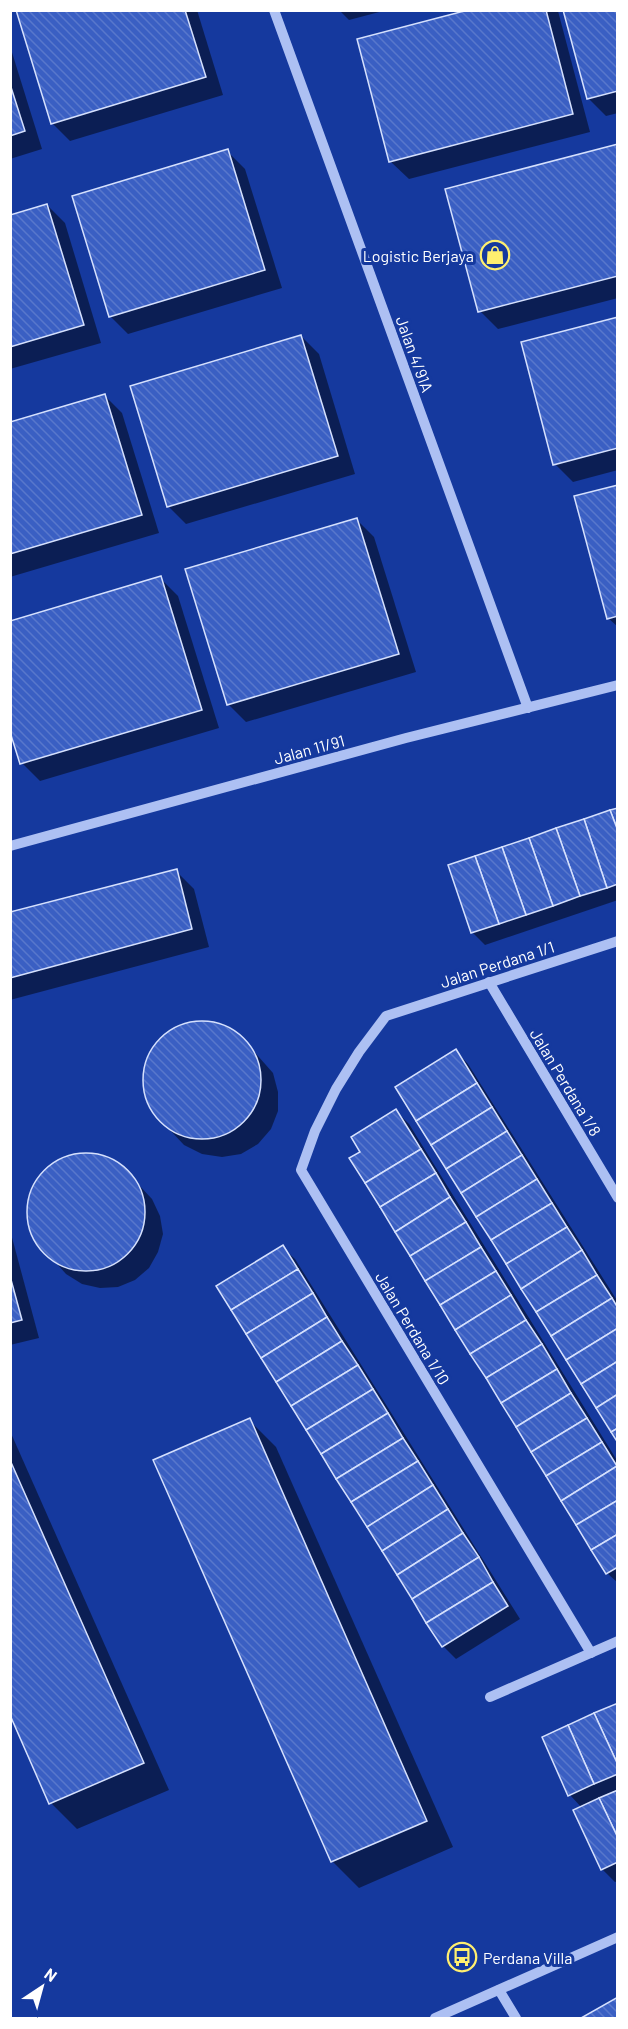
<svg xmlns="http://www.w3.org/2000/svg" width="628" height="2029" font-family="Barlow,sans-serif">
	<defs>
		<pattern id="building-back-hatch" width="6" height="6" patternUnits="userSpaceOnUse" patternTransform="scale(1.5)"><rect width="6" height="6" fill="#3a5fc3"/><path d="M-1 5l2 2M0 0l6 6M5-1l2 2" fill="none" stroke="#5877cc"/></pattern>
	</defs>
	<rect width="100%" height="100%" fill="#15399e"/>
	<!-- shadow -->
	<g fill="#0007">
		<path d="M 18,10 L 197,10 L 223,95 L 70,141 L 52,123 Z"/>
		<path d="M 339,10 L 387,10 L 349,20 Z"/>
		<path d="M 474,10 L 558,11 L 590,132 L 409,179 L 391,162 Z"/>
		<path d="M 618,10 L 618,113 L 606,116 L 588,98 Z"/>
		<path d="M 10,46 L 42,149 L 10,159 Z"/>
		<path d="M 618,146 L 618,298 L 498,329 L 480,311 Z"/>
		<path d="M 227,151 L 245,169 L 282,288 L 128,334 L 110,316 Z"/>
		<path d="M 47,205 L 65,223 L 101,343 L 10,369 L 10,216 Z"/>
		<path d="M 618,319 L 618,470 L 573,482 L 555,464 Z"/>
		<path d="M 301,336 L 319,354 L 355,474 L 186,524 L 168,506 Z"/>
		<path d="M 104,395 L 122,413 L 159,533 L 10,577 L 10,423 Z"/>
		<path d="M 618,487 L 618,627 L 608,618 Z"/>
		<path d="M 356,519 L 374,537 L 416,672 L 246,722 L 228,704 Z"/>
		<path d="M 160,578 L 178,596 L 219,728 L 40,781 L 22,763 Z"/>
		<path d="M 618,809 L 618,900 L 485,945 L 473,933 L 449,866 Z"/>
		<path d="M 176,871 L 194,889 L 209,947 L 10,1000 L 10,913 Z"/>
		<path d="M 207,1022 L 226,1028 L 242,1038 L 273,1073 L 278,1092 L 278,1111 L 271,1129 L 258,1144 L 241,1154 L 222,1157 L 202,1154 L 184,1145 L 153,1112 L 146,1095 L 143,1076 L 148,1058 L 158,1042 L 172,1030 L 189,1023 Z"/>
		<path d="M 456,1051 L 468,1064 L 618,1302 L 618,1440 Z"/>
		<path d="M 396,1111 L 409,1124 L 618,1462 L 618,1583 L 607,1573 L 351,1159 L 362,1152 Z"/>
		<path d="M 84,1154 L 103,1157 L 121,1166 L 152,1199 L 160,1216 L 163,1234 L 158,1252 L 149,1268 L 135,1280 L 118,1287 L 100,1288 L 82,1284 L 66,1274 L 35,1239 L 29,1221 L 29,1201 L 35,1183 L 48,1168 L 65,1158 Z"/>
		<path d="M 10,1230 L 39,1338 L 10,1345 Z"/>
		<path d="M 282,1247 L 295,1259 L 520,1619 L 456,1659 L 443,1646 Z"/>
		<path d="M 249,1420 L 276,1447 L 453,1847 L 359,1888 L 332,1861 Z"/>
		<path d="M 10,1431 L 169,1790 L 77,1829 L 51,1803 L 10,1711 Z"/>
		<path d="M 618,1705 L 618,1881 L 615,1882 L 602,1869 L 582,1808 L 570,1795 Z"/>
	</g>
	<!-- building -->
	<g fill="url(#building-back-hatch)" stroke="#d5e0fd" stroke-width="1.5">
		<path d="M 16,10 L 185,10 L 206,77 L 51,124 Z"/>
		<path d="M 468,10 L 546,10 L 573,114 L 389,162 L 357,39 Z"/>
		<path d="M 563,10 L 618,10 L 618,91 L 587,99 Z"/>
		<path d="M 10,84 L 25,131 L 10,136 Z"/>
		<path d="M 618,144 L 618,276 L 478,312 L 445,189 Z"/>
		<path d="M 228,149 L 265,270 L 109,317 L 72,196 Z"/>
		<path d="M 47,204 L 84,325 L 10,347 L 10,215 Z"/>
		<path d="M 618,317 L 618,448 L 553,465 L 521,342 Z"/>
		<path d="M 301,335 L 338,456 L 167,507 L 130,386 Z"/>
		<path d="M 105,394 L 142,515 L 10,554 L 10,422 Z"/>
		<path d="M 618,485 L 618,616 L 607,619 L 574,496 Z"/>
		<path d="M 357,518 L 399,654 L 227,705 L 185,569 Z"/>
		<path d="M 161,576 L 202,710 L 20,764 L 10,732 L 10,621 Z"/>
		<path d="M 618,808 L 618,831 L 610,810 Z"/>
		<path d="M 610,810 L 618,831 L 618,884 L 607,888 L 584,819 Z"/>
		<path d="M 584,819 L 607,888 L 580,896 L 556,828 Z"/>
		<path d="M 556,828 L 580,896 L 553,906 L 529,838 Z"/>
		<path d="M 529,838 L 553,906 L 526,915 L 502,847 Z"/>
		<path d="M 502,847 L 526,915 L 499,924 L 475,856 Z"/>
		<path d="M 475,856 L 499,924 L 471,933 L 448,865 Z"/>
		<path d="M 177,869 L 192,929 L 10,978 L 10,912 Z"/>
		<circle cx="202" cy="1080" r="59"/>
		<path d="M 456,1049 L 477,1083 L 416,1121 L 395,1087 Z"/>
		<path d="M 477,1083 L 492,1107 L 431,1145 L 416,1121 Z"/>
		<path d="M 492,1107 L 507,1131 L 446,1169 L 431,1145 Z"/>
		<path d="M 396,1109 L 421,1149 L 365,1183 L 349,1158 L 360,1152 L 351,1137 Z"/>
		<path d="M 507,1131 L 522,1155 L 461,1193 L 446,1169 Z"/>
		<path d="M 421,1149 L 436,1173 L 380,1207 L 365,1183 Z"/>
		<circle cx="86" cy="1212" r="59"/>
		<path d="M 522,1155 L 537,1179 L 476,1217 L 461,1193 Z"/>
		<path d="M 436,1173 L 450,1197 L 395,1232 L 380,1207 Z"/>
		<path d="M 537,1179 L 552,1203 L 491,1240 L 476,1217 Z"/>
		<path d="M 450,1197 L 466,1222 L 410,1256 L 395,1232 Z"/>
		<path d="M 552,1203 L 567,1227 L 506,1264 L 491,1240 Z"/>
		<path d="M 466,1222 L 481,1247 L 425,1281 L 410,1256 Z"/>
		<path d="M 567,1227 L 582,1250 L 521,1289 L 506,1264 Z"/>
		<path d="M 283,1245 L 298,1269 L 231,1310 L 216,1286 Z"/>
		<path d="M 481,1247 L 496,1271 L 440,1305 L 425,1281 Z"/>
		<path d="M 582,1250 L 597,1275 L 536,1312 L 521,1289 Z"/>
		<path d="M 298,1269 L 313,1293 L 246,1334 L 231,1310 Z"/>
		<path d="M 496,1271 L 511,1295 L 455,1330 L 440,1305 Z"/>
		<path d="M 597,1275 L 612,1298 L 551,1336 L 536,1312 Z"/>
		<path d="M 10,1276 L 22,1320 L 10,1323 Z"/>
		<path d="M 313,1293 L 327,1317 L 261,1358 L 246,1334 Z"/>
		<path d="M 511,1295 L 526,1320 L 470,1354 L 455,1330 Z"/>
		<path d="M 612,1298 L 618,1308 L 618,1328 L 566,1360 L 551,1336 Z"/>
		<path d="M 327,1317 L 342,1341 L 276,1382 L 261,1358 Z"/>
		<path d="M 526,1320 L 542,1344 L 486,1378 L 470,1354 Z"/>
		<path d="M 618,1328 L 618,1361 L 581,1384 L 566,1360 Z"/>
		<path d="M 342,1341 L 358,1365 L 291,1406 L 276,1382 Z"/>
		<path d="M 542,1344 L 557,1369 L 501,1403 L 486,1378 Z"/>
		<path d="M 618,1361 L 618,1394 L 596,1408 L 581,1384 Z"/>
		<path d="M 358,1365 L 373,1389 L 306,1430 L 291,1406 Z"/>
		<path d="M 557,1369 L 571,1393 L 516,1427 L 501,1403 Z"/>
		<path d="M 373,1389 L 388,1413 L 321,1454 L 306,1430 Z"/>
		<path d="M 571,1393 L 587,1418 L 531,1452 L 516,1427 Z"/>
		<path d="M 618,1394 L 618,1428 L 611,1432 L 596,1408 Z"/>
		<path d="M 388,1413 L 403,1438 L 336,1479 L 321,1454 Z"/>
		<path d="M 250,1418 L 427,1821 L 331,1862 L 153,1460 Z"/>
		<path d="M 587,1418 L 602,1442 L 546,1476 L 531,1452 Z"/>
		<path d="M 618,1428 L 618,1443 L 611,1432 Z"/>
		<path d="M 403,1438 L 418,1461 L 351,1502 L 336,1479 Z"/>
		<path d="M 602,1442 L 617,1466 L 561,1501 L 546,1476 Z"/>
		<path d="M 10,1460 L 144,1763 L 49,1804 L 10,1715 Z"/>
		<path d="M 418,1461 L 433,1485 L 367,1527 L 351,1502 Z"/>
		<path d="M 617,1466 L 618,1500 L 576,1525 L 561,1501 Z"/>
		<path d="M 433,1485 L 448,1509 L 382,1551 L 367,1527 Z"/>
		<path d="M 618,1500 L 618,1534 L 591,1550 L 576,1525 Z"/>
		<path d="M 448,1509 L 463,1533 L 397,1575 L 382,1551 Z"/>
		<path d="M 463,1533 L 479,1557 L 412,1599 L 397,1575 Z"/>
		<path d="M 618,1534 L 618,1567 L 606,1574 L 591,1550 Z"/>
		<path d="M 479,1557 L 493,1582 L 426,1623 L 412,1599 Z"/>
		<path d="M 493,1582 L 508,1606 L 442,1647 L 426,1623 Z"/>
		<path d="M 618,1703 L 618,1765 L 594,1713 Z"/>
		<path d="M 594,1713 L 618,1765 L 618,1774 L 594,1784 L 568,1725 Z"/>
		<path d="M 568,1725 L 594,1784 L 568,1796 L 542,1737 Z"/>
		<path d="M 618,1790 L 618,1838 L 599,1798 Z"/>
		<path d="M 599,1798 L 618,1838 L 618,1862 L 601,1870 L 573,1810 Z"/>
		<path d="M 618,1997 L 618,2018 L 581,2018 Z"/>
	</g>
	<g fill="none" stroke-linecap="round" stroke-linejoin="round">
		<!-- minor -->
		<g stroke="#adc0f3" stroke-width="10">
			<path d="M 274,10 L 528,708"/>
			<path d="M 10,846 L 406,738 L 618,685"/>
			<path d="M 489,982 L 618,1198"/>
			<path d="M 591,1653 L 301,1170 L 315,1131 L 336,1089 L 359,1052 L 386,1016 L 618,941"/>
			<path d="M 490,1697 L 618,1641"/>
			<path d="M 499,1990 L 516,2018"/>
			<path d="M 435,2018 L 618,1937"/>
		</g>
	</g>
	<!-- icons -->
	<defs>
		<g id="shop-ring" transform="scale(1.5)"><circle r="9.5" fill="#15399e" stroke="#ffef6f" stroke-width="1.5"/><path d="M-5-2.5h2.3a2.7 3.5 0 0 1 5.4 0H5L5.5 6h-11ZM-1.5-2.5h3a1.5 2.3 0 0 0-3 0Z" fill="#ffef6f"/></g>
		<g id="bus-ring" transform="scale(1.5)"><circle r="9.5" fill="#15399e" stroke="#ffef6f" stroke-width="1.5"/><path d="M-5-6H5V4H4V6H2V4H-2V6H-4V4H-5ZM-3.5-4V0h7V-4ZM-3.5 1.2v1.5H-2V1.2ZM2 1.2v1.5H3.5V1.2Z" fill="#ffef6f"/></g>
	</defs>
	<g fill-rule="evenodd">
		<use href="#shop-ring" x="495" y="255"/>
		<use href="#bus-ring" x="462" y="1957"/>
	</g>
	<g text-anchor="middle" dominant-baseline="central" stroke-width="6" stroke-linejoin="round" paint-order="stroke">
		<!-- poi labels -->
		<g font-size="16" fill="#fff" stroke="#15399e" text-anchor="end">
			<text x="474" y="255">Logistic Berjaya</text>
			<text x="483" y="1957" text-anchor="start">Perdana Villa</text>
		</g>
		<!-- street labels -->
		<g font-size="16" fill="#fff" stroke="#15399e">
			<text transform="translate(415 354) rotate(70)">Jalan 4/91A</text>
			<text transform="translate(309 749) rotate(-15)">Jalan 11/91</text>
			<text transform="translate(497 964) rotate(-18)">Jalan Perdana 1/1</text>
			<text transform="translate(566 1082) rotate(59)">Jalan Perdana 1/8</text>
			<text transform="translate(413 1328) rotate(59)">Jalan Perdana 1/10</text>
		</g>
	</g>
	<!-- border -->
	<rect width="628" height="2029" fill="none" stroke="#ffffff" stroke-width="24"/>
	<!-- north arrow -->
	<g transform="translate(42 1987) rotate(36)" stroke="#15399e" stroke-width="4.5" paint-order="stroke">
	<path d="M0-4.5L10 22L0 15L-10 22Z" fill="#ffffff"/>
	<text y="-9" font-size="16" font-weight="bold" text-anchor="middle" fill="#ffffff">N</text>
	</g>
</svg>
